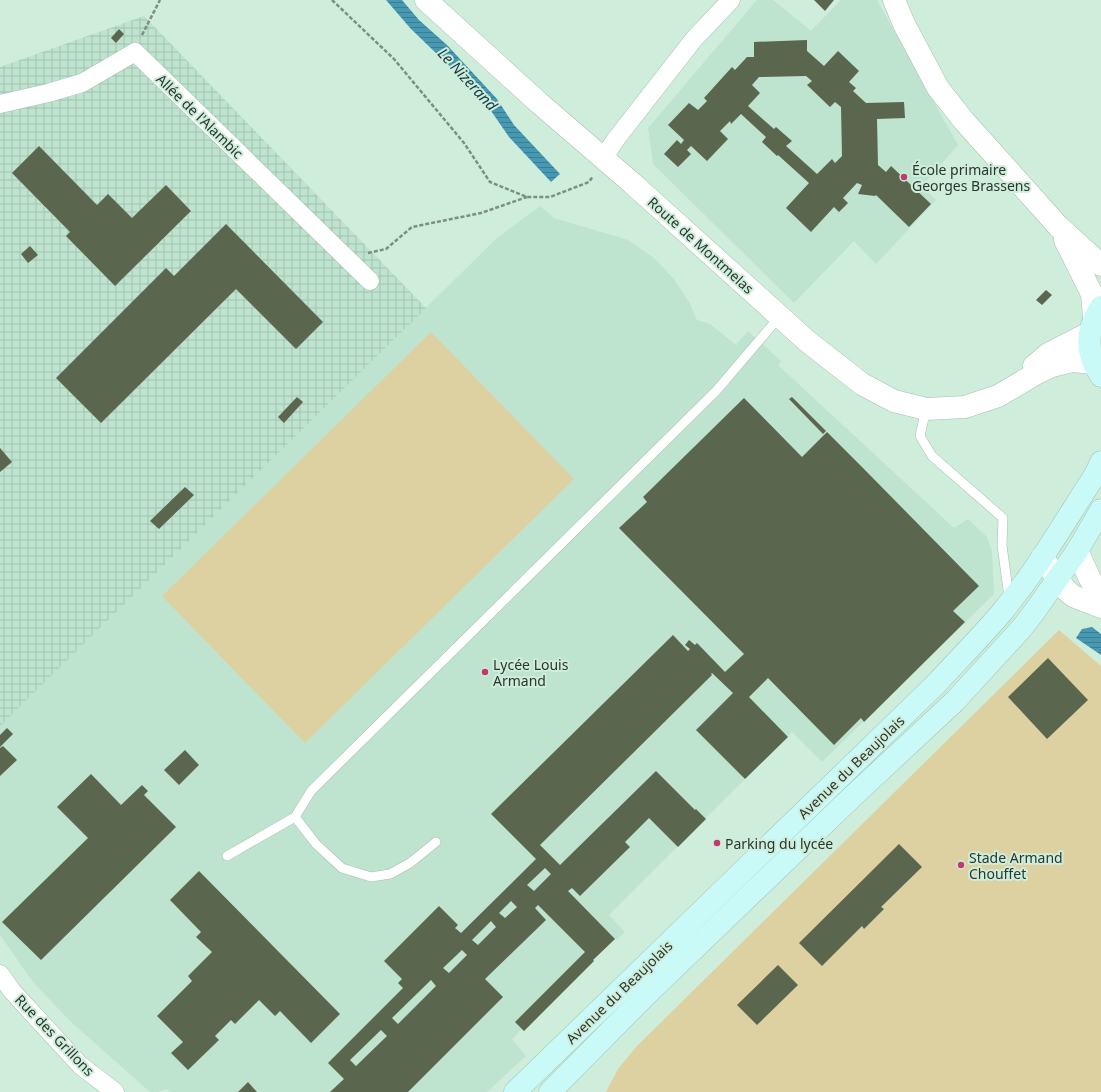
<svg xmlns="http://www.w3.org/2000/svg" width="1101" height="1092" font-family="'Noto Sans',sans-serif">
	<defs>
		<pattern id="industrial-grid" width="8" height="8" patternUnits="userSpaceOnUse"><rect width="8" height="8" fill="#bee3ce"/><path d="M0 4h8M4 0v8" fill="none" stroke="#a3c3b1"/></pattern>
		<pattern id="water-rules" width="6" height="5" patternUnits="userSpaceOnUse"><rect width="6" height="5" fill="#4798b3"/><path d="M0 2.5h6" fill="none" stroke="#3b7d92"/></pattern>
	</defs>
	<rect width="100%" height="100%" fill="#cfeddb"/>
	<!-- built -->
	<g fill="#bee3ce">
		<path d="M 757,0 L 773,0 L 811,31 L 841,0 L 877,0 L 958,145 L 922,186 L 936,200 L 876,264 L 854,241 L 794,303 L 653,164 L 648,128 Z"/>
		<path d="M 540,206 L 554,218 L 628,240 L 654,258 L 673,278 L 689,302 L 697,320 L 710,324 L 736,345 L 748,331 L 781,361 L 778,365 L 954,528 L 968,519 L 987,537 L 992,552 L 994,594 L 822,762 L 792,732 L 609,915 L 625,932 L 616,940 L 615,939 L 593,960 L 594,961 L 524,1031 L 522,1029 L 512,1039 L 526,1056 L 487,1092 L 170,1092 L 166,1089 L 158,1092 L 150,1092 L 71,1022 L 33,982 L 0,935 L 0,726 L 497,238 Z"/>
	</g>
	<!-- industrial -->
	<path fill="url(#industrial-grid)" d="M 144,16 L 426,308 L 0,726 L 0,67 Z"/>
	<!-- green -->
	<g fill="#ddd1a2">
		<path d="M 431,332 L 574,479 L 305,743 L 162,596 Z"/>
		<path d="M 1059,630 L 1101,666 L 1101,1092 L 606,1092 L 618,1069 L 636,1047 Z"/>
	</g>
	<!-- water -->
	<g fill="url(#water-rules)">
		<path d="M 386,0 L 402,0 L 419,20 L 447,45 L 497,99 L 514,125 L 560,174 L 551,182 L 509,137 L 487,105 L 466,82 L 411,29 Z"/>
		<path d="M 1092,627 L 1101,634 L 1101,655 L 1076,638 L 1082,629 Z"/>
	</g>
	<!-- building -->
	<g fill="#5b664e" fill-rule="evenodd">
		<path d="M 814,0 L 834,0 L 825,11 Z"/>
		<path d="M 119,29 L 124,34 L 116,43 L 111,38 Z"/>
		<path d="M 807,40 L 807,51 L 824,66 L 838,51 L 859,71 L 849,82 L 856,88 L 853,91 L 866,103 L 904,102 L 905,118 L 877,119 L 878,165 L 886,172 L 891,166 L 931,204 L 909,227 L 876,195 L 875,196 L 858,194 L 862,185 L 857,183 L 843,198 L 848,203 L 839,212 L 834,207 L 811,232 L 786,208 L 809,183 L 778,155 L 777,156 L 762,142 L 766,137 L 741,114 L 731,124 L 730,121 L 720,131 L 728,139 L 707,161 L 691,146 L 687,150 L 691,154 L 678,167 L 664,154 L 677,140 L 681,144 L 684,140 L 668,125 L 689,103 L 698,110 L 707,101 L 704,98 L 732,67 L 735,70 L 747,57 L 754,57 L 754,42 ZM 806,76 L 812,81 L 807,85 L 830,107 L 835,102 L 841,107 L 842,156 L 835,163 L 832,159 L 817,174 L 786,146 L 792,141 L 776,127 L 774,129 L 748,106 L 760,93 L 752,85 L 759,77 Z"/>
		<path d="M 39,146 L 97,205 L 108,194 L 132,218 L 166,185 L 191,211 L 115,286 L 66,236 L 70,232 L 12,173 Z"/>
		<path d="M 226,224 L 323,322 L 296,349 L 236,289 L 101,423 L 56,378 L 166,268 L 174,276 Z"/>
		<path d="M 30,246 L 38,255 L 28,263 L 21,254 Z"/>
		<path d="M 1046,290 L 1052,295 L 1042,305 L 1036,300 Z"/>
		<path d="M 297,397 L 303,402 L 284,423 L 278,417 Z"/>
		<path d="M 792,397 L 826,431 L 823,434 L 789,399 Z"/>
		<path d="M 744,398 L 802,457 L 827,432 L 863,468 L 979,586 L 953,611 L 965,622 L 864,722 L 861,718 L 834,745 L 768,678 L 749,697 L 788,737 L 745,779 L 696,730 L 733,693 L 712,673 L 711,674 L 712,675 L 540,845 L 560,865 L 656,771 L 695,810 L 696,809 L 706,819 L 678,847 L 649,818 L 625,842 L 630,847 L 580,896 L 572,888 L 568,891 L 615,939 L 593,960 L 594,961 L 524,1031 L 515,1022 L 585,952 L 538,905 L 535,908 L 546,920 L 485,979 L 503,997 L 408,1092 L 330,1092 L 344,1079 L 328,1063 L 403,988 L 398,983 L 402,979 L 384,961 L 439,906 L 458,925 L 455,928 L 461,933 L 536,859 L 491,814 L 673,635 L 688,651 L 690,649 L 685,645 L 689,640 L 695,645 L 697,643 L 725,672 L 744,654 L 619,528 L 647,502 L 643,497 ZM 545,868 L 551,874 L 534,891 L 527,885 ZM 511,901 L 517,907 L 505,918 L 499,913 ZM 491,921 L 496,927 L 478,945 L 472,940 ZM 462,950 L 467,955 L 449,973 L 443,968 ZM 431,980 L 436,986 L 398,1024 L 392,1018 ZM 381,1030 L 387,1036 L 356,1066 L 350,1060 Z"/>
		<path d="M 0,448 L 12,462 L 0,472 Z"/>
		<path d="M 185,487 L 194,495 L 159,529 L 150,521 Z"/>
		<path d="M 1048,658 L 1088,700 L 1047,739 L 1008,697 Z"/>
		<path d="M 7,728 L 13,734 L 0,747 L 0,735 Z"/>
		<path d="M 3,746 L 17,760 L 0,776 L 0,748 Z"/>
		<path d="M 185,750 L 199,765 L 179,785 L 164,770 Z"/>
		<path d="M 91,774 L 121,805 L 142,785 L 148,791 L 144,795 L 176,827 L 41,960 L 2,922 L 88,838 L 57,807 Z"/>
		<path d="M 899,844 L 922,867 L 881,907 L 884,909 L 864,929 L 862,926 L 822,966 L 799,943 Z"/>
		<path d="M 199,871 L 340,1014 L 311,1043 L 280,1011 L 275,1016 L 259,1000 L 235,1024 L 231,1020 L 215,1036 L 219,1040 L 188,1070 L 171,1053 L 183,1042 L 157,1016 L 192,981 L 188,976 L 212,952 L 196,937 L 201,932 L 170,900 Z"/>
		<path d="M 778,965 L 798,985 L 757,1025 L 737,1005 Z"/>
		<path d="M 248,1082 L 257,1092 L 238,1092 Z"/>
	</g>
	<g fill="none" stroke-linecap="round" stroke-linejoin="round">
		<!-- service casing -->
		<g stroke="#a4c1b0" stroke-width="10">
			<g id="service">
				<path d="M 926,409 L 920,436 L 932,456 L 1003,518 L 1002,545 L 1009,598"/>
				<path d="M 295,817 L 316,844 L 342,868 L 371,877 L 390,874 L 410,863 L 436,842"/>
				<path d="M 227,856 L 295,817 L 311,791 L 717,390 L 780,316"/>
			</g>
		</g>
		<!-- minor casing -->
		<g stroke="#a4c1b0" stroke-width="19">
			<g id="minor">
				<path d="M 0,104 L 48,93 L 82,83 L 135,52 L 370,281"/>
				<path d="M 603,159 L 616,139 L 694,39 L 731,0"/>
				<path d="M 0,974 L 12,991 L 80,1065 L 115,1092"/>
			</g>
		</g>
		<!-- tertiary casing -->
		<g stroke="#a4c1b0" stroke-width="23">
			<g id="tertiary">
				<path d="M 426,0 L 538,102 L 632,183 L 807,341 L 862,384 L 894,401 L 926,409 L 965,407 L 998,396 L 1037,373 L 1052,366 L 1072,361 L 1093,363"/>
				<path d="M 894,0 L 904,24 L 938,88 L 964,121 L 1058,226 L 1101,265"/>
				<path d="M 1065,240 L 1092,294 L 1094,318"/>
				<path d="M 1034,366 L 1048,354 L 1089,333"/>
				<path d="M 1077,551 L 1090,579 L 1101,596"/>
				<path d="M 1042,557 L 1065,589 L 1073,596 L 1101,607"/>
			</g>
		</g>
		<!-- secondary casing -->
		<g stroke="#a4c1b0" stroke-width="23">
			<g id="secondary">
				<path d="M 1101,307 C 1086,330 1085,353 1101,376"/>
				<path d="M 515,1092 L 936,684 C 958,660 981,637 1002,612 C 1037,570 1065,521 1095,475 L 1101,462"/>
				<path d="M 550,1092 L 647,994 L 852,797 L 955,701 L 1021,629 L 1035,611 L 1077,551 L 1101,510"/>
			</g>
		</g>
		<!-- path -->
		<g stroke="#7a8f82" stroke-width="2.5" stroke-dasharray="4 2" stroke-linecap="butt">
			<path d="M 332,0 L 394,59 L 464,143 L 490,182 L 527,197 L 550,197 L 589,182 L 593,176"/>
			<path d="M 142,35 L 160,0"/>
			<path d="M 368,253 L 386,249 L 412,227 L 481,213 L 527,197"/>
		</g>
		<!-- service -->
		<use href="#service" stroke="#fff" stroke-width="9"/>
		<!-- minor -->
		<use href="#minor" stroke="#fff" stroke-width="18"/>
		<!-- tertiary -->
		<use href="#tertiary" stroke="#fff" stroke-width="22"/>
		<!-- secondary -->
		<use href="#secondary" stroke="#c9faf8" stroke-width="22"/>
	</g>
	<!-- markers -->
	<g fill="#c3386e" stroke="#cfeddb" stroke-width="1.5">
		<circle cx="904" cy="177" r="4"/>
		<circle cx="485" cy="672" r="4"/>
		<circle cx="717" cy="843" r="4"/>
		<circle cx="961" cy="865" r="4"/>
	</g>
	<g text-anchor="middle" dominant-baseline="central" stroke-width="4" stroke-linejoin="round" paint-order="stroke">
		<!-- street labels -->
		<g font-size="14" fill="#2a362f" stroke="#cfeddb">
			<text transform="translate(200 116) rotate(44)">Allée de l'Alambic</text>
			<text transform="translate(701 245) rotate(42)">Route de Montmelas</text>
			<text transform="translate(851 767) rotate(-44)">Avenue du Beaujolais</text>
			<text transform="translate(619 992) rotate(-44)">Avenue du Beaujolais</text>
			<text transform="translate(55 1035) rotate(46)">Rue des Grillons</text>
		</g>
		<!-- poi labels -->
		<g font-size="14" fill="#2a362f" stroke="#cfeddb" text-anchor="start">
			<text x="912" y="169">École primaire<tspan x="912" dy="16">Georges Brassens</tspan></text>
			<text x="493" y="664">Lycée Louis<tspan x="493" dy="16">Armand</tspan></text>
			<text x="725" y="843">Parking du lycée</text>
			<text x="969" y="857">Stade Armand<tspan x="969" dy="16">Chouffet</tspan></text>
		</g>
		<!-- water labels -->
		<g font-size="15" font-style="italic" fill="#123844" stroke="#cfeddb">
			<text transform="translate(468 79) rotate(47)">Le Nizerand</text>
		</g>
	</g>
</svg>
